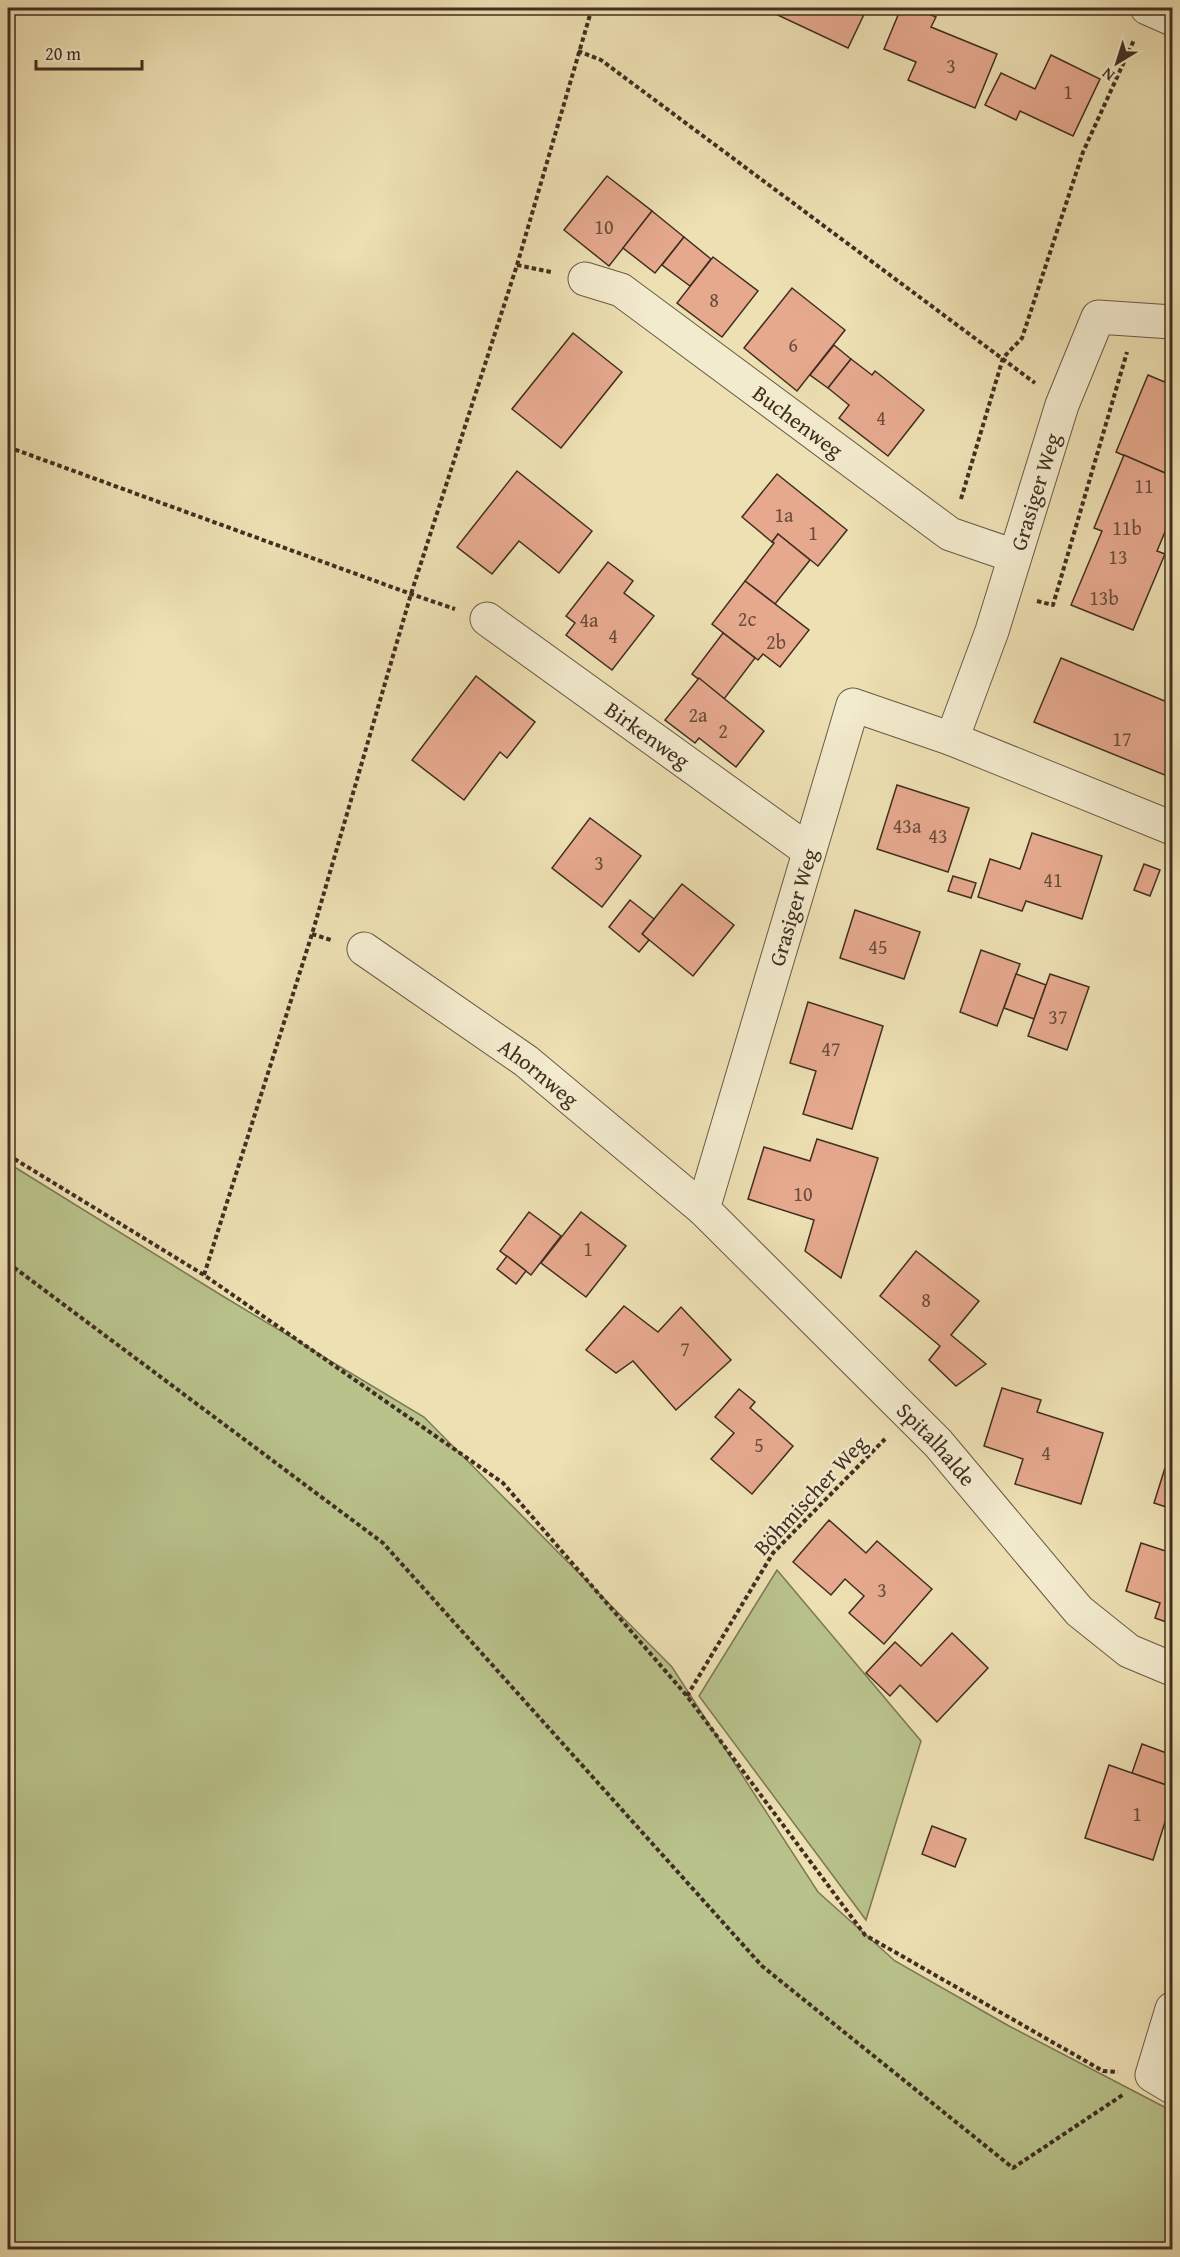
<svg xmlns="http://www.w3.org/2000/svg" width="1180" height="2257" font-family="'Gentium Book Plus',serif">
	<rect width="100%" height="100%" fill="#ede0b3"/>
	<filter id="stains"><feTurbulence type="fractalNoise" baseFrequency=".00333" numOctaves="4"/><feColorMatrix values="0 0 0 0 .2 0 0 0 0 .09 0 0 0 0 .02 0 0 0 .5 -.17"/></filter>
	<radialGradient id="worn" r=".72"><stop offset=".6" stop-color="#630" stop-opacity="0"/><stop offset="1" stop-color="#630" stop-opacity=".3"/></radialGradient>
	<!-- green -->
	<g fill="#b9c28b" stroke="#7c7856" stroke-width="1.5">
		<path d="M 8,1163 L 221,1295 L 424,1417 L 672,1667 L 818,1892 L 895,1961 L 1009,2026 L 1172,2111 L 1172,2249 L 8,2249 Z"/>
		<path d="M 777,1570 L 921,1741 L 866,1920 L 699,1696 Z"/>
	</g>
	<!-- building -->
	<g fill="#e6a98e" stroke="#402e21" stroke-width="1.5">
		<path d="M 769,8 L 867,8 L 848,48 L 767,10 Z"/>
		<path d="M 901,8 L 914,8 L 936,17 L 931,27 L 997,54 L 975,108 L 908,80 L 916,62 L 884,49 Z"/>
		<path d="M 1051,55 L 1100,79 L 1073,136 L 1020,111 L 1016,120 L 985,105 L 1001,73 L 1035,89 Z"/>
		<path d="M 607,176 L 652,211 L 609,266 L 564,230 Z"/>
		<path d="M 652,211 L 684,237 L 655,273 L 623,248 Z"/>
		<path d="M 684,237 L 711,259 L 690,286 L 662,265 Z"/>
		<path d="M 713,257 L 758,291 L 722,337 L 677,303 Z"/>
		<path d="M 792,288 L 845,330 L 797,391 L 744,348 Z"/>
		<path d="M 573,333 L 622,372 L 561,448 L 512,409 Z"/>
		<path d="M 834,345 L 851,359 L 828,388 L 810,375 Z"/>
		<path d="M 851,359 L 872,375 L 875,371 L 924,410 L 888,456 L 839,418 L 849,405 L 828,388 Z"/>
		<path d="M 1148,375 L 1172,385 L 1172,476 L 1116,452 Z"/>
		<path d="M 1124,455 L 1172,476 L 1172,515 L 1157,551 L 1165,554 L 1133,630 L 1071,605 L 1102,531 L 1094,528 Z"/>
		<path d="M 517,471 L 592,531 L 559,573 L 519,541 L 492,574 L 457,547 Z"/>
		<path d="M 777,474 L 847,530 L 818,566 L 778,534 L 772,542 L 742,517 Z"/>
		<path d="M 778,534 L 810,560 L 775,604 L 745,581 L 774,543 L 772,542 Z"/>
		<path d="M 608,562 L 633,581 L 624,593 L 654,616 L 612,670 L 566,635 L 575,623 L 566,616 Z"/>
		<path d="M 745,581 L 809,630 L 780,667 L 763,654 L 758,660 L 712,624 Z"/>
		<path d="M 723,633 L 755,658 L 724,699 L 692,674 Z"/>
		<path d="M 1061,658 L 1172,704 L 1172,778 L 1034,722 Z"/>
		<path d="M 476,676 L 535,722 L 507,758 L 500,752 L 464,800 L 412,760 Z"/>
		<path d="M 699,678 L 764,731 L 736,767 L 699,738 L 695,743 L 665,720 Z"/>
		<path d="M 897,785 L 969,808 L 948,872 L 877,849 Z"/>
		<path d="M 590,818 L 641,856 L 602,907 L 552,868 Z"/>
		<path d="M 1032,833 L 1102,856 L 1082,919 L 1026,901 L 1022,911 L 978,897 L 990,859 L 1020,869 Z"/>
		<path d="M 1144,864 L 1160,870 L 1150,896 L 1134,890 Z"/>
		<path d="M 953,876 L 976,883 L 971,898 L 948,891 Z"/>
		<path d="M 682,884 L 734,925 L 693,976 L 642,934 Z"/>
		<path d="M 630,900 L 654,919 L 642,934 L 649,940 L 639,952 L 609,927 Z"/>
		<path d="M 855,910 L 920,932 L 904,979 L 840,958 Z"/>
		<path d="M 981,950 L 1020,964 L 997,1026 L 960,1012 Z"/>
		<path d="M 1016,974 L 1046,985 L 1034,1019 L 1004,1008 Z"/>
		<path d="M 1050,974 L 1089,987 L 1067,1050 L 1028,1036 Z"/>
		<path d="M 808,1002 L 883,1026 L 852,1129 L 803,1114 L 816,1071 L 790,1063 Z"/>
		<path d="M 817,1139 L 878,1158 L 841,1278 L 805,1251 L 814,1220 L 748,1199 L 764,1147 L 810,1161 Z"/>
		<path d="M 529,1212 L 561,1236 L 531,1275 L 500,1251 Z"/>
		<path d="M 581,1212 L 626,1246 L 586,1297 L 541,1263 Z"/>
		<path d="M 916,1251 L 979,1301 L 951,1335 L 986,1364 L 956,1386 L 929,1360 L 940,1346 L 880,1296 Z"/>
		<path d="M 507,1256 L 526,1271 L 516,1284 L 497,1269 Z"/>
		<path d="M 624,1306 L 658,1332 L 681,1307 L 731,1360 L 676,1410 L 633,1361 L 616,1373 L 586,1350 Z"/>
		<path d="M 1002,1388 L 1041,1400 L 1037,1412 L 1103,1433 L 1081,1504 L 1015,1484 L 1023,1459 L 984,1446 Z"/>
		<path d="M 739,1389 L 755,1402 L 750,1408 L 793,1446 L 752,1494 L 711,1459 L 734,1433 L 715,1417 Z"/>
		<path d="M 1165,1468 L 1172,1470 L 1172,1509 L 1154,1503 Z"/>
		<path d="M 829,1520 L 866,1553 L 877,1541 L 932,1589 L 884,1644 L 849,1613 L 864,1596 L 845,1579 L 831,1595 L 793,1562 Z"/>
		<path d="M 1141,1543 L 1172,1553 L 1172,1624 L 1155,1618 L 1160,1603 L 1126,1591 Z"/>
		<path d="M 952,1633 L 988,1668 L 937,1722 L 900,1685 L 890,1696 L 866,1673 L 895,1642 L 921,1666 Z"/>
		<path d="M 1142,1744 L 1172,1755 L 1172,1787 L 1132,1773 Z"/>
		<path d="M 1109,1765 L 1172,1787 L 1172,1800 L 1153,1860 L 1085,1838 Z"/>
		<path d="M 932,1826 L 966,1839 L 955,1867 L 922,1854 Z"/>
	</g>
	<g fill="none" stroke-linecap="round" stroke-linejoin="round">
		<!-- minor casing -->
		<g stroke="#6b5a46" stroke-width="35">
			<g id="minor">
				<path d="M 1147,8 L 1172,19"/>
				<path id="s1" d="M 585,279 L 621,290 L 950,534 L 1014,556"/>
				<path id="s2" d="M 487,619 L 809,851"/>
				<path id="s3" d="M 952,739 L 992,631 L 1062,405 L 1098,317 L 1172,322"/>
				<path id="s4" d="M 364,949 L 526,1061 L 703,1209 L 938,1443 L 1079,1611 L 1129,1651 L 1172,1669"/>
				<path id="s5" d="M 703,1209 L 853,705 L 952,739 L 1172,828"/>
				<path d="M 1172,2009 L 1152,2075 L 1172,2087"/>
			</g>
		</g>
		<!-- path -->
		<g stroke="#402e21" stroke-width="4" stroke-dasharray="4.5 3" stroke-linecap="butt">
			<path d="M 578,51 L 601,60 L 1035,383"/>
			<path d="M 517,265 L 551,272"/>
			<path d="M 8,447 L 411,594 L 455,609"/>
			<path d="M 961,499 L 1003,358 L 1022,338 L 1083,152 L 1134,40"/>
			<path d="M 1037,601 L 1053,605 L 1127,352"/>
			<path d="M 312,934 L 331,940"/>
			<path d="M 8,1155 L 204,1275 L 503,1483 L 687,1696 L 865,1935 L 1103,2071 L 1118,2072"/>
			<path d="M 8,1263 L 383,1543 L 762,1966 L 1013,2168 L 1124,2094"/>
			<path d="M 204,1275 L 312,934 L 411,594 L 517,265 L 592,8"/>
			<path d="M 687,1696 L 773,1553 L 885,1439"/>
		</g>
		<!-- minor -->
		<use href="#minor" stroke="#f3ebce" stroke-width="33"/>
	</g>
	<g text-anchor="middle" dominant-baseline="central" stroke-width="4.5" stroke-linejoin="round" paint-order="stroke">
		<!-- number labels -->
		<g font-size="20" fill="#6a4d3c">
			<text x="951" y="65">3</text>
			<text x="1068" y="91">1</text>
			<text x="604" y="226">10</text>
			<text x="714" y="299">8</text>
			<text x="793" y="344">6</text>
			<text x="881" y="417">4</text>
			<text x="1144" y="485">11</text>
			<text x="784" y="514">1a</text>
			<text x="1127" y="527">11b</text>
			<text x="813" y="532">1</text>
			<text x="1118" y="556">13</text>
			<text x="1104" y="597">13b</text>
			<text x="747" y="618">2c</text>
			<text x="589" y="619">4a</text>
			<text x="613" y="635">4</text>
			<text x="776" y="641">2b</text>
			<text x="698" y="714">2a</text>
			<text x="723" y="730">2</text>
			<text x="1122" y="738">17</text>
			<text x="907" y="825">43a</text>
			<text x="938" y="835">43</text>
			<text x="599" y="862">3</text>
			<text x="1053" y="879">41</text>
			<text x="878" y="946">45</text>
			<text x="1058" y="1016">37</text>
			<text x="831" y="1048">47</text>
			<text x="803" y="1193">10</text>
			<text x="588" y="1248">1</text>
			<text x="926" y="1299">8</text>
			<text x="685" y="1348">7</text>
			<text x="759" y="1444">5</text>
			<text x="1046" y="1452">4</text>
			<text x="882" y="1589">3</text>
			<text x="1137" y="1813">1</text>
		</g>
		<!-- street labels -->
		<g font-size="22" fill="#402e21" stroke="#f3ebce">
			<text stroke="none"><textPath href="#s1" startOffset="258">Buchenweg</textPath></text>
			<text stroke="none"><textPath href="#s3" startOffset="261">Grasiger Weg</textPath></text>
			<text stroke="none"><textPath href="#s2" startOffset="198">Birkenweg</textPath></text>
			<text stroke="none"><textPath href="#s5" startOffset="315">Grasiger Weg</textPath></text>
			<text stroke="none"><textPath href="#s4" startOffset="214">Ahornweg</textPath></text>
			<text stroke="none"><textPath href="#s4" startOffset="759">Spitalhalde</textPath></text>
			<text transform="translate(810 1495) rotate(-47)">Böhmischer Weg</text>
		</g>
	</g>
	<!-- margin -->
	<rect width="1180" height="2257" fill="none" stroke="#ede0b3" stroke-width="30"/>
	<rect x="9" y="9" width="1162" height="2239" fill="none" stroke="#402e21" stroke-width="3"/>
	<rect x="15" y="15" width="1150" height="2227" fill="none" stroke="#402e21" stroke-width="1.5"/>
	<!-- north arrow -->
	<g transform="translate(1117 63) rotate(218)" stroke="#f3ebce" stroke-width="4.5" paint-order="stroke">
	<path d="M0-4.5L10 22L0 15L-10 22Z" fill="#402e21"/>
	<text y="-9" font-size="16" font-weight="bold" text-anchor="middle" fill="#402e21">N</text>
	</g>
	<!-- scale -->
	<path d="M36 60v9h106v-9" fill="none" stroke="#402e21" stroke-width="3"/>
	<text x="45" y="60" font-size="18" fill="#402e21" stroke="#f3ebce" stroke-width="4.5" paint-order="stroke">20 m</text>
	<rect width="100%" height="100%" filter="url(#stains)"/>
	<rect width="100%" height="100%" fill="url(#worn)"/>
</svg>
